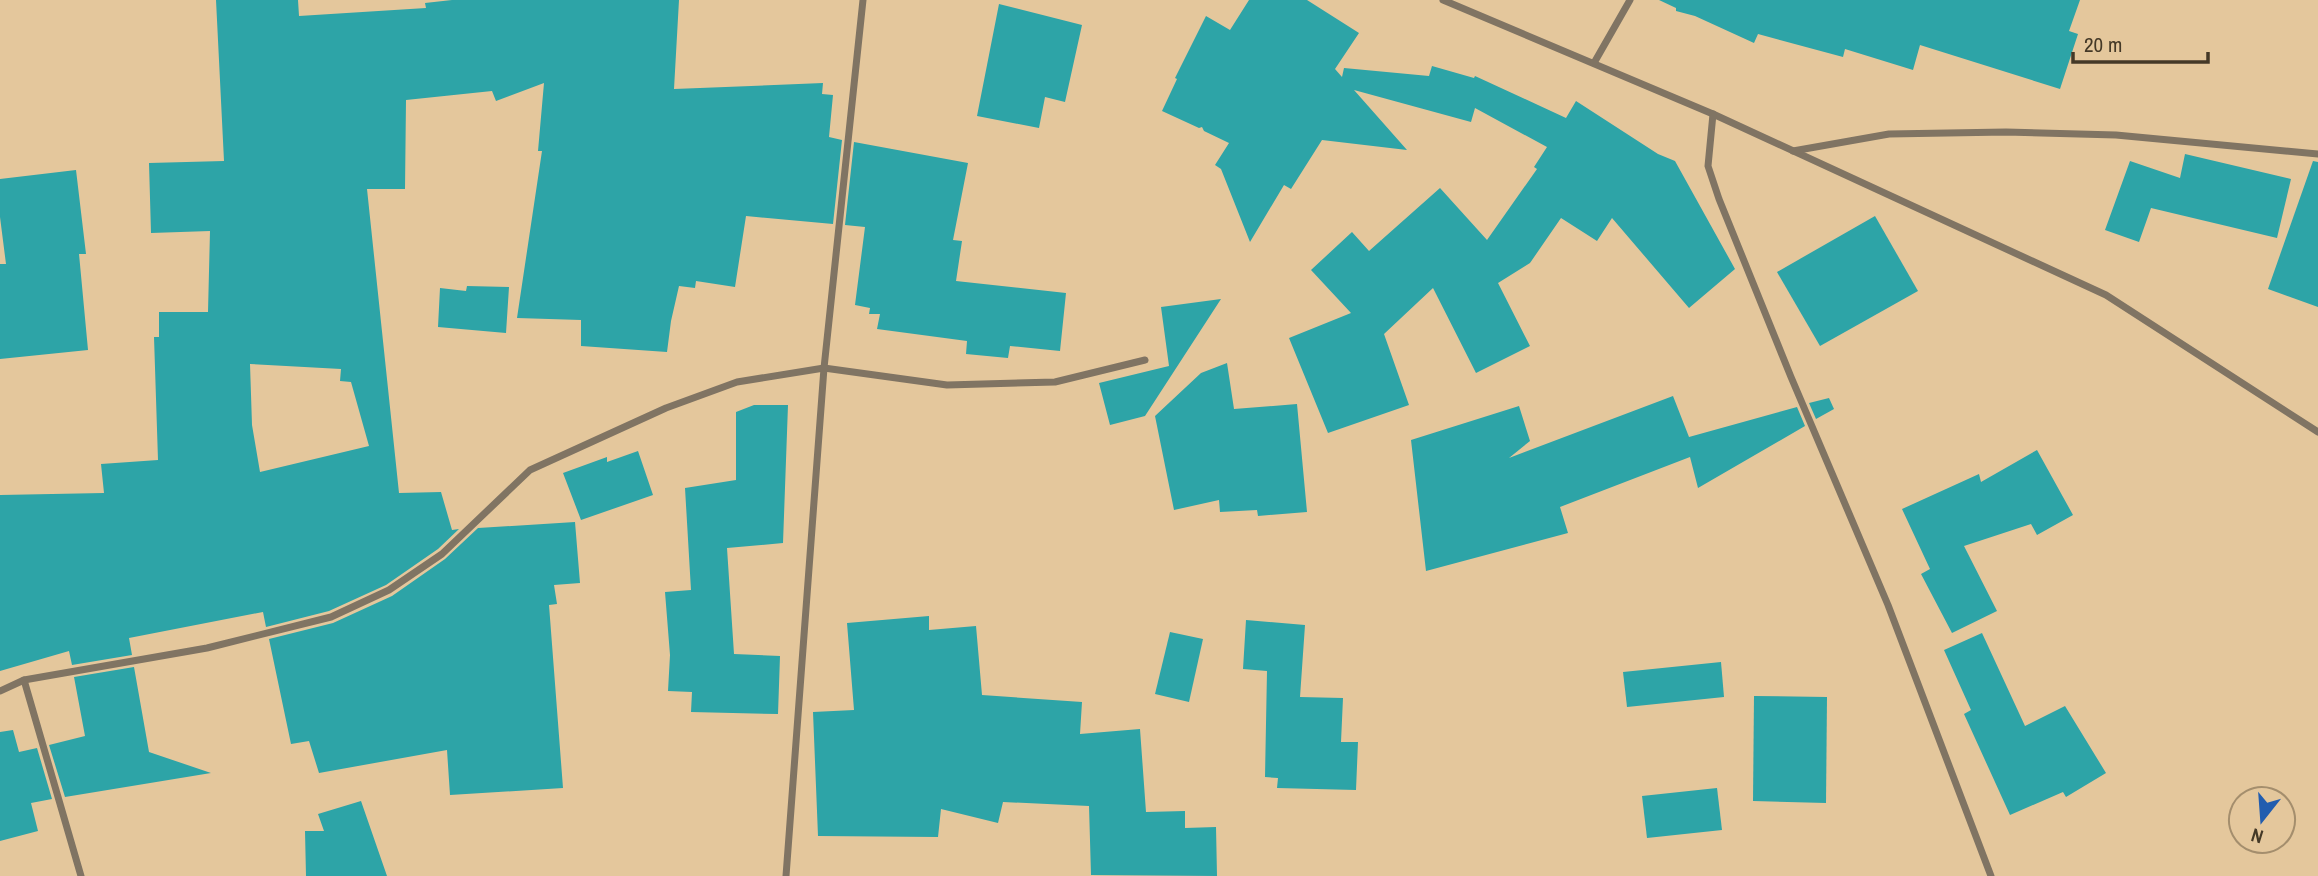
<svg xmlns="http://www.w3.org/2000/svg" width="2318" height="876" font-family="'Archivo Narrow',sans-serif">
	<rect width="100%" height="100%" fill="#e4c79c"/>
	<!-- building -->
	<g fill="#2da4a7" fill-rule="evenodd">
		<path d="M 216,0 L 298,0 L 299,16 L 426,8 L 425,3 L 452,0 L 679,0 L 674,89 L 823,83 L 822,94 L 833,95 L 829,137 L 842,140 L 833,224 L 746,216 L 735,287 L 696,281 L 695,288 L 679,286 L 671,321 L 667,352 L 581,346 L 581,320 L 517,318 L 542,151 L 538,151 L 544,83 L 496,101 L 492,91 L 406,100 L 405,189 L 367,189 L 399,493 L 441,492 L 452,530 L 459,529 L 438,549 L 386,585 L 329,611 L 266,627 L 263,612 L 129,638 L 132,655 L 72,665 L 69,651 L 0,671 L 0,495 L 104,493 L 101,464 L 158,460 L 154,337 L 159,337 L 159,312 L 208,312 L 210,231 L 151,233 L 149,163 L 224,161 ZM 250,364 L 341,369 L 340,381 L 351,382 L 369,446 L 260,472 L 252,425 Z"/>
		<path d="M 1249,0 L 1307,0 L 1359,33 L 1335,69 L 1342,77 L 1344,68 L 1429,76 L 1432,66 L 1474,78 L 1475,76 L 1566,118 L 1576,101 L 1658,154 L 1675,161 L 1735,269 L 1689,308 L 1612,218 L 1597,241 L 1561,218 L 1530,263 L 1498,283 L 1530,346 L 1476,373 L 1433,288 L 1384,334 L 1409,405 L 1328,433 L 1289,338 L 1351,313 L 1311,270 L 1352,232 L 1369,251 L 1440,188 L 1487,240 L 1537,169 L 1534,167 L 1547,147 L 1475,108 L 1471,122 L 1354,90 L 1407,150 L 1322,140 L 1291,189 L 1284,185 L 1250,242 L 1221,169 L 1215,165 L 1229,143 L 1204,131 L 1202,127 L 1199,128 L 1162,111 L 1177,79 L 1175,78 L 1206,16 L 1230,30 Z"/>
		<path d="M 1659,0 L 2080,0 L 2069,31 L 2078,34 L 2060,89 L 1920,45 L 1913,70 L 1845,49 L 1843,57 L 1758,34 L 1754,43 L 1695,16 L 1676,11 L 1676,8 Z"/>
		<path d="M 999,4 L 1082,25 L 1065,102 L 1045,97 L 1039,128 L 977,116 Z"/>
		<path d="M 854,142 L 968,163 L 953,240 L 962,241 L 956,281 L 1066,293 L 1060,351 L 1010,346 L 1008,358 L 966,354 L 967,341 L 877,329 L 880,314 L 869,314 L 870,308 L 855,305 L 865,227 L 845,225 Z"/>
		<path d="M 2185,154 L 2291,179 L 2277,238 L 2151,208 L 2139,242 L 2105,230 L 2130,161 L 2180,178 Z"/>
		<path d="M 2313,161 L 2318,162 L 2318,307 L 2268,289 Z"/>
		<path d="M 76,170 L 86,254 L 79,254 L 88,350 L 0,359 L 0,264 L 6,264 L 0,217 L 0,179 Z"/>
		<path d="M 1875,216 L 1918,291 L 1820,346 L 1777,272 Z"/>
		<path d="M 467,286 L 509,287 L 506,333 L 438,327 L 440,288 L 466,291 Z"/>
		<path d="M 1221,299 L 1145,416 L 1110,425 L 1099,383 L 1169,366 L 1161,307 Z"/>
		<path d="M 1227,363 L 1234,409 L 1297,404 L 1307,512 L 1258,516 L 1257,510 L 1220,512 L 1219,500 L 1174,510 L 1155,416 L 1201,373 Z"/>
		<path d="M 1673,396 L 1689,437 L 1797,407 L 1805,426 L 1698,488 L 1690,457 L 1560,507 L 1568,533 L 1426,571 L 1411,440 L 1519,406 L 1530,441 L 1509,458 Z"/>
		<path d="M 1829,398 L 1834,409 L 1816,419 L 1809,403 Z"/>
		<path d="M 754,405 L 788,405 L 783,543 L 727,548 L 734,654 L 780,656 L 778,714 L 691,712 L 692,692 L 668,691 L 670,655 L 665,592 L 691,590 L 685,488 L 736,480 L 736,412 Z"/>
		<path d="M 2037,450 L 2073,515 L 2037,535 L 2031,524 L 1964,546 L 1997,611 L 1952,633 L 1921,574 L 1930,569 L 1902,509 L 1979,474 L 1981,482 Z"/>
		<path d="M 638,451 L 653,495 L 581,520 L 563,473 L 607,457 L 607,462 Z"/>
		<path d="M 575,522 L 580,583 L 554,585 L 557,604 L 549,605 L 563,788 L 450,795 L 447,750 L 319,773 L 309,741 L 291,744 L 269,639 L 333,623 L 392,596 L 445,559 L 478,528 Z"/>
		<path d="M 929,616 L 929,630 L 976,626 L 982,695 L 1082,702 L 1080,734 L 1140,729 L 1146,812 L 1185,811 L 1185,828 L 1216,827 L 1217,876 L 1091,875 L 1089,806 L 1003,802 L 998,823 L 941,809 L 938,837 L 818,836 L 813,712 L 854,710 L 847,623 Z"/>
		<path d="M 1246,620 L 1305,625 L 1300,697 L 1343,698 L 1341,742 L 1358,742 L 1356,790 L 1277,788 L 1278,778 L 1265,777 L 1267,671 L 1243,669 Z"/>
		<path d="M 1170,632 L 1203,639 L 1189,702 L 1155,694 Z"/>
		<path d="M 1982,633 L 2025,726 L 2065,706 L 2106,773 L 2066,797 L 2063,792 L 2010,815 L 1964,714 L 1971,710 L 1944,650 Z"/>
		<path d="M 1721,662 L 1724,697 L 1627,707 L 1623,672 Z"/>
		<path d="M 134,667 L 149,752 L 211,773 L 65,797 L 49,745 L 85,736 L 74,677 Z"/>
		<path d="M 1754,696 L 1827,697 L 1826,803 L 1753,801 Z"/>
		<path d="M 13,730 L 19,752 L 37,748 L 52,799 L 31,803 L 38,831 L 0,841 L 0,732 Z"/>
		<path d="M 1717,788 L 1722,830 L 1647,838 L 1642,796 Z"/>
		<path d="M 361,801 L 387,876 L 306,876 L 305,831 L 324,831 L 318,814 Z"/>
	</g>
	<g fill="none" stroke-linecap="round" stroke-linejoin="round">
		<!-- minor -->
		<g stroke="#807463" stroke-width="7">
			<path d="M 1443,0 L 1713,114 L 2106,295 L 2318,432"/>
			<path d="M 1594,63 L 1630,0"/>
			<path d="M 1713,114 L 1708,166 L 1719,199 L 1791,377 L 1888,605 L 1991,876"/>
			<path d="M 1793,151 L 1889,134 L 2006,132 L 2116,135 L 2318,154"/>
			<path d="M 24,680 L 81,876"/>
			<path d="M 0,691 L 24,680 L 207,648 L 331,617 L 389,590 L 442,554 L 530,470 L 666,408 L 737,382 L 824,368 L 947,385 L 1055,382 L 1145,360"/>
			<path d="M 786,876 L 824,368 L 863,0"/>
		</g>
	</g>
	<!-- north arrow -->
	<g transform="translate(2262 820) rotate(197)"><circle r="33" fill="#e4c79c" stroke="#a48e6d" stroke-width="2"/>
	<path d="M0-5L12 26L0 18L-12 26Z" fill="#225daf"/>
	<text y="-10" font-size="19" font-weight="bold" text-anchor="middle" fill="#443927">N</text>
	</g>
	<!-- scale -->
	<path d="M2073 52v10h135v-10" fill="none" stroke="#443927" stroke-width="3.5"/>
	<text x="2084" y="52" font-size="21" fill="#443927" stroke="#e4c79c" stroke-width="5" paint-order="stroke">20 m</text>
</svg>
